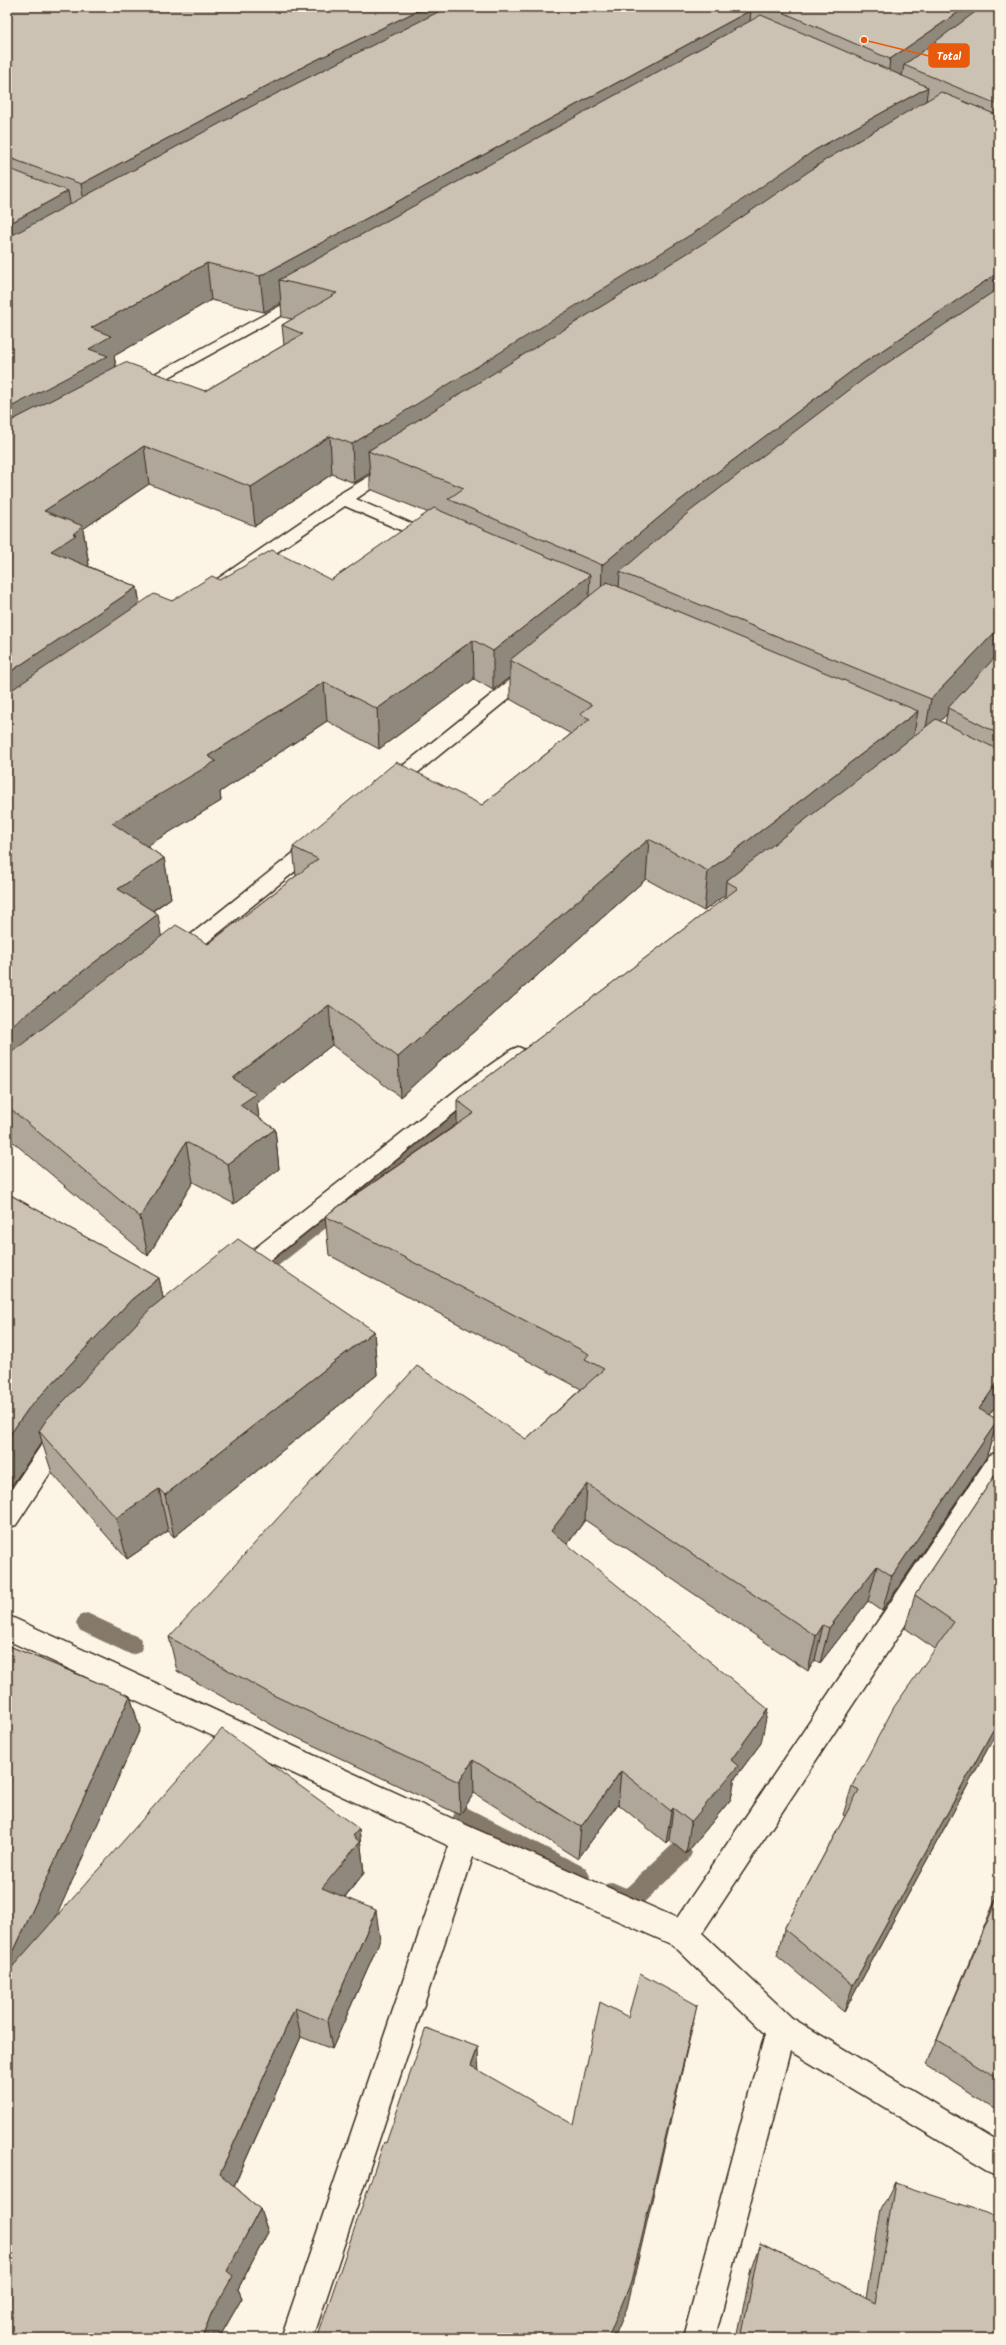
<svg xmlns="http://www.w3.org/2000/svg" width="1006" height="2345" font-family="Kalam,sans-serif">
	<rect width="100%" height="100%" fill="#fcf5e5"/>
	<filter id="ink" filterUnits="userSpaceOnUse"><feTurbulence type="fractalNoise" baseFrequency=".025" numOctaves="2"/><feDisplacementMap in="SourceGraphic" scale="8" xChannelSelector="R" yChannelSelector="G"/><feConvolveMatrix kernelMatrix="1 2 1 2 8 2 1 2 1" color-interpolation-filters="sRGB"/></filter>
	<g filter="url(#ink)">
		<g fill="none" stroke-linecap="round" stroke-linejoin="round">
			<!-- stream -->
			<g fill="#85796b" fill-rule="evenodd">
				<path d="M 477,1093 L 483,1094 L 486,1099 L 483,1104 L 259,1281 L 252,1283 L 245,1281 L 243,1276 L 245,1271 L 471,1094 Z"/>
				<path d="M 87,1613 L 140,1638 L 143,1645 L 140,1652 L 132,1655 L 79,1630 L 76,1623 L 79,1616 Z"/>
				<path d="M 464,1806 L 586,1868 L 590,1876 L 586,1884 L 578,1887 L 570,1884 L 456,1825 L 453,1817 L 456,1809 Z"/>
				<path d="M 680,1842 L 688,1845 L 692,1853 L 688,1861 L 639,1907 L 627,1912 L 604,1901 L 600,1893 L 604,1885 L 612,1882 L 626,1888 L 672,1845 Z"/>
			</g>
			<!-- street casing -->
			<g stroke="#3b2a1e" stroke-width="3">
				<g id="street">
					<path d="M 308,291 L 313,292 L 315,295 L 313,298 L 142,392 L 132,392 L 130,389 L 132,386 Z"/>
					<path d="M 395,461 L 400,463 L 403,466 L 400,469 L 356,499 L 440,536 L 442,539 L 440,542 L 428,542 L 345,506 L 230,584 L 218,584 L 216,580 L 334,499 L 336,496 Z"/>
					<path d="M 533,665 L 539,666 L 542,670 L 539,674 L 394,792 L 387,794 L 380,792 L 378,788 L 380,784 L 527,666 Z"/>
					<path d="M 318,837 L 325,839 L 327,843 L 325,847 L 183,962 L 176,964 L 169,962 L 166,957 L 169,952 L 311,839 Z"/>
					<path d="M 518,1047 L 525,1050 L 528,1055 L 525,1060 L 483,1090 L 246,1280 L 238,1283 L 230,1280 L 227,1274 L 230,1268 L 469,1080 L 511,1050 Z"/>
					<path d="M 66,1426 L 75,1429 L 78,1436 L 75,1443 L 58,1461 L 16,1525 L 7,1528 L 7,1496 L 40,1447 L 57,1429 Z"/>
					<path d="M 999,1452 L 999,1483 L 702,1933 L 792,2018 L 999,2142 L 999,2175 L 988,2170 L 790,2051 L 715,2338 L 683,2338 L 765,2034 L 673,1945 L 473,1857 L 313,2338 L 281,2338 L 449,1846 L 7,1640 L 7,1615 L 475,1829 L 677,1918 L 990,1455 Z"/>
				</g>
			</g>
			<!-- street -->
			<use href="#street" fill="#fcf5e5" fill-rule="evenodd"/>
		</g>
		<!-- wall -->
		<g fill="#afa79a" stroke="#3b2a1e" fill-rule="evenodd">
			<path d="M 7,7 L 999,7 L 999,1401 L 989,1415 L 998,1420 L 986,1458 L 882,1611 L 868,1601 L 820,1663 L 815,1660 L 808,1671 L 585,1520 L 567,1545 L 761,1743 L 735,1778 L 731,1799 L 686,1854 L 669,1840 L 666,1843 L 618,1804 L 578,1859 L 474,1793 L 460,1815 L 279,1729 L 177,1671 L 169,1637 L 526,1439 L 581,1389 L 329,1255 L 325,1216 L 457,1124 L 457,1100 L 725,898 L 725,895 L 704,911 L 646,879 L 400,1097 L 332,1045 L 257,1103 L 259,1118 L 275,1129 L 279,1169 L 234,1204 L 193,1182 L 148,1256 L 7,1137 ZM 211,300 L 264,312 L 281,303 L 282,317 L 292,319 L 282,325 L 284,345 L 205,391 L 116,366 L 114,356 ZM 370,473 L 370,489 L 429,513 L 331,580 L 220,580 L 172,601 L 140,604 L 137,587 L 88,566 L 89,565 L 83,529 L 149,484 L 255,526 L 332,474 L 354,483 ZM 510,677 L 510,699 L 571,734 L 482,805 L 293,847 L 296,876 L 208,944 L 161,936 L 153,911 L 171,898 L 164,858 L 146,846 L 221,801 L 220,792 L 327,721 L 379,749 L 474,679 L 493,690 ZM 947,714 L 945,724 L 940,721 Z"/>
			<path d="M 7,1193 L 159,1278 L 163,1298 L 374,1331 L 377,1375 L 174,1537 L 168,1531 L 127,1559 L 52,1473 L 42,1442 L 39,1446 L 15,1481 L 7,1490 Z"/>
			<path d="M 999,1469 L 999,1728 L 844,2012 L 777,1956 L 784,1929 L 845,1816 L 843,1815 L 852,1786 L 935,1649 L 905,1628 L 915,1595 Z"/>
			<path d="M 7,1645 L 130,1696 L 140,1729 L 55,1918 L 359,1829 L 364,1873 L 345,1897 L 380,1940 L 332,2049 L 301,2037 L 234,2186 L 260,2209 L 268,2232 L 238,2289 L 242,2298 L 219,2338 L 7,2338 Z"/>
			<path d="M 999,1891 L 999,2112 L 926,2065 Z"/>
			<path d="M 895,2183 L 999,2338 L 737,2338 L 751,2269 L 760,2243 L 866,2298 L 881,2210 Z"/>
		</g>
		<!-- shaded-wall -->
		<g fill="#8f887d" stroke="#3b2a1e">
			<path d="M 425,7 L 492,7 L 87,220 L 81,184 L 308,64 Z"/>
			<path d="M 966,7 L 999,7 L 904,65 L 901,82 L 886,93 L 890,59 Z"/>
			<path d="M 751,10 L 748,44 L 279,280 L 281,303 L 264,312 L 260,276 Z"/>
			<path d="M 928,87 L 923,121 L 368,451 L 370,473 L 354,483 L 352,444 L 815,150 Z"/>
			<path d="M 68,191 L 74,227 L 7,265 L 7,225 Z"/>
			<path d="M 207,263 L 211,300 L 114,356 L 117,374 L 7,451 L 7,409 L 89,349 L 91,328 Z"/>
			<path d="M 999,272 L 999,277 L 993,309 L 620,572 L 619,589 L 601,604 L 602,565 L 675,504 L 853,370 Z"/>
			<path d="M 330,436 L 332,474 L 255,526 L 251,487 Z"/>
			<path d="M 144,446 L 149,484 L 83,529 L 89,565 L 59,591 L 44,511 Z"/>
			<path d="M 590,575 L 588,614 L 510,660 L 510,677 L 493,690 L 493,651 Z"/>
			<path d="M 137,587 L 143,626 L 7,719 L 7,674 Z"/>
			<path d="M 999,628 L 999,665 L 948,708 L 947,714 L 924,739 L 931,699 Z"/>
			<path d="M 473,640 L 474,679 L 379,749 L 377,709 Z"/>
			<path d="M 324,682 L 327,721 L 220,792 L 221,801 L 119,863 L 112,823 L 208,756 Z"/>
			<path d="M 918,711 L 911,750 L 726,881 L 725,895 L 704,911 L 708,871 Z"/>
			<path d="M 649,839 L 646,879 L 400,1097 L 398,1057 Z"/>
			<path d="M 164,858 L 171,898 L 125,929 L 118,889 Z"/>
			<path d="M 158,914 L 164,954 L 7,1077 L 7,1029 Z"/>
			<path d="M 329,1005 L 332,1045 L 257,1103 L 261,1133 L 246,1144 L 233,1078 Z"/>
			<path d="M 275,1129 L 279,1169 L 234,1204 L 228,1164 Z"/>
			<path d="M 186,1142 L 193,1182 L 148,1256 L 140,1217 Z"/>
			<path d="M 159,1278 L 167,1316 L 39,1431 L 42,1442 L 39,1446 L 15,1481 L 7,1490 L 7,1439 L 28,1409 L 132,1299 Z"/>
			<path d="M 374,1331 L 377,1375 L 174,1537 L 165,1495 Z"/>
			<path d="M 999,1380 L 999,1401 L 967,1447 L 979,1409 Z"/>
			<path d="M 998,1420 L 986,1458 L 882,1611 L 892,1576 Z"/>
			<path d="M 587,1484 L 585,1520 L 550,1567 L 551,1531 Z"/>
			<path d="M 159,1489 L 168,1531 L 127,1559 L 116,1518 Z"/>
			<path d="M 877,1566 L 868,1601 L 820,1663 L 829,1628 Z"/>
			<path d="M 823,1625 L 815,1660 L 808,1671 L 816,1636 Z"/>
			<path d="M 130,1696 L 140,1729 L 15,2009 L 7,1994 L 7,1966 Z"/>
			<path d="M 768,1709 L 761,1743 L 735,1778 L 731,1799 L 686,1854 L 691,1822 L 731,1760 Z"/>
			<path d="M 999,1719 L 999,1728 L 844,2012 L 853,1985 Z"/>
			<path d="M 473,1760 L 474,1793 L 460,1815 L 459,1782 Z"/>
			<path d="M 621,1771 L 618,1804 L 578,1859 L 581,1827 Z"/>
			<path d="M 673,1808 L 669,1840 L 666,1843 L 671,1811 Z"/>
			<path d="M 359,1829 L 364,1873 L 327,1918 L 322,1888 L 353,1836 Z"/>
			<path d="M 376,1910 L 380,1940 L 332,2049 L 327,2021 Z"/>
			<path d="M 697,2005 L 690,2037 L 627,2308 L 614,2338 L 608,2338 Z"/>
			<path d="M 295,2008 L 301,2037 L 228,2199 L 220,2174 Z"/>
			<path d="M 478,2047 L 479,2079 L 471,2066 Z"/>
			<path d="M 260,2209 L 268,2232 L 238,2289 L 242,2298 L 219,2338 L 202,2338 L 227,2271 Z"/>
		</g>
		<!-- building -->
		<g fill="#ccc2b3" stroke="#3b2a1e">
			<path d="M 7,7 L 425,7 L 308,64 L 81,184 L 7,157 Z"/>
			<path d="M 448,7 L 744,7 L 751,10 L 260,276 L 207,263 L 91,328 L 111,336 L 89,349 L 108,356 L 7,409 L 7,238 L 256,104 Z"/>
			<path d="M 771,7 L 966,7 L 890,59 Z"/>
			<path d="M 982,7 L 999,7 L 999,105 L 904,65 Z"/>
			<path d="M 761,15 L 928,87 L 815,150 L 695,232 L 352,444 L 330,436 L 251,487 L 144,446 L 44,511 L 83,526 L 73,534 L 76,535 L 51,551 L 137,587 L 7,674 L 7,423 L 125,362 L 205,391 L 303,334 L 282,325 L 337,293 L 279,280 Z"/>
			<path d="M 941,92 L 999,116 L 999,272 L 853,370 L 675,504 L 602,565 L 448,499 L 464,488 L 368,451 L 707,241 L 827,159 Z"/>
			<path d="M 7,168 L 68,191 L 7,225 Z"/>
			<path d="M 999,288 L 999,628 L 931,699 L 620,572 L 689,512 L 865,378 Z"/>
			<path d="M 434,508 L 590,575 L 493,651 L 473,640 L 377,709 L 324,682 L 208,756 L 216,761 L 112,823 L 164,858 L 118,889 L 158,914 L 7,1029 L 7,693 L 154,594 L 172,601 L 212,576 L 220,580 L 272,550 L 331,580 Z"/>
			<path d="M 607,582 L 918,711 L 708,871 L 649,839 L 398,1057 L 329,1005 L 233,1078 L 256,1094 L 240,1105 L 275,1129 L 228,1164 L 186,1142 L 140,1217 L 7,1106 L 7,1056 L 176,925 L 208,944 L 318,859 L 293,847 L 396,762 L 482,805 L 590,719 L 580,714 L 592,705 L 510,660 Z"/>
			<path d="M 999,653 L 999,734 L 948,708 Z"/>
			<path d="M 936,719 L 999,750 L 999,1380 L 979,1409 L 998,1420 L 892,1576 L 877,1566 L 829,1628 L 823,1625 L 816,1636 L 587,1484 L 551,1531 L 768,1709 L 731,1760 L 738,1766 L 691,1822 L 673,1808 L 671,1811 L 621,1771 L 581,1827 L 473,1760 L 459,1782 L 273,1695 L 169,1637 L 417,1366 L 526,1439 L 604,1369 L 585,1359 L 589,1354 L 325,1216 L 474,1113 L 457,1100 L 738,888 L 726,881 Z"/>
			<path d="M 7,1193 L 159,1278 L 132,1299 L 28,1409 L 7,1439 Z"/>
			<path d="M 238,1239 L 374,1331 L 165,1495 L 159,1489 L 116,1518 L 39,1431 L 47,1419 L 150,1309 Z"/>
			<path d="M 999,1469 L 999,1719 L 853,1985 L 784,1929 L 859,1790 L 852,1786 L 894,1707 L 954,1622 L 915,1595 Z"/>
			<path d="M 7,1645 L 130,1696 L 7,1966 Z"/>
			<path d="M 222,1729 L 359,1829 L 353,1836 L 360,1842 L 322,1888 L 376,1910 L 327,2021 L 295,2008 L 220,2174 L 260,2209 L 227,2271 L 233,2276 L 211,2314 L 202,2338 L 7,2338 L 7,1973 Z"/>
			<path d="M 999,1894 L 999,2079 L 937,2040 Z"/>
			<path d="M 640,1974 L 697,2005 L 631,2282 L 608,2338 L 317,2338 L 384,2142 L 386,2143 L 426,2028 L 478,2047 L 471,2066 L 574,2125 L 600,2002 L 628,2017 Z"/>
			<path d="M 895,2183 L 999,2217 L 999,2338 L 741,2338 L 760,2243 L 875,2302 Z"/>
		</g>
	</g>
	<!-- callouts -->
	<path fill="none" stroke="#e8590c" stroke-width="1.5" d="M864 40L929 56"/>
	<circle fill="#e8590c" stroke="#fcf5e5" stroke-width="1.5" cx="864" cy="40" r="4"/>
	<rect fill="#e8590c" stroke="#e8590c" stroke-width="1.5" x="929" y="44" width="40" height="23" rx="4"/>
	<g font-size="11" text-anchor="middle" font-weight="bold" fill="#fff">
		<text x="949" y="60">Total</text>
	</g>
	<!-- margin -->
	<rect width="1006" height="2345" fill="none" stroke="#fcf5e5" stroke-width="24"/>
	<rect x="12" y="12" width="982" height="2321" fill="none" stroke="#3b2a1e" stroke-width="1.5" filter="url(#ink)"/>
</svg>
